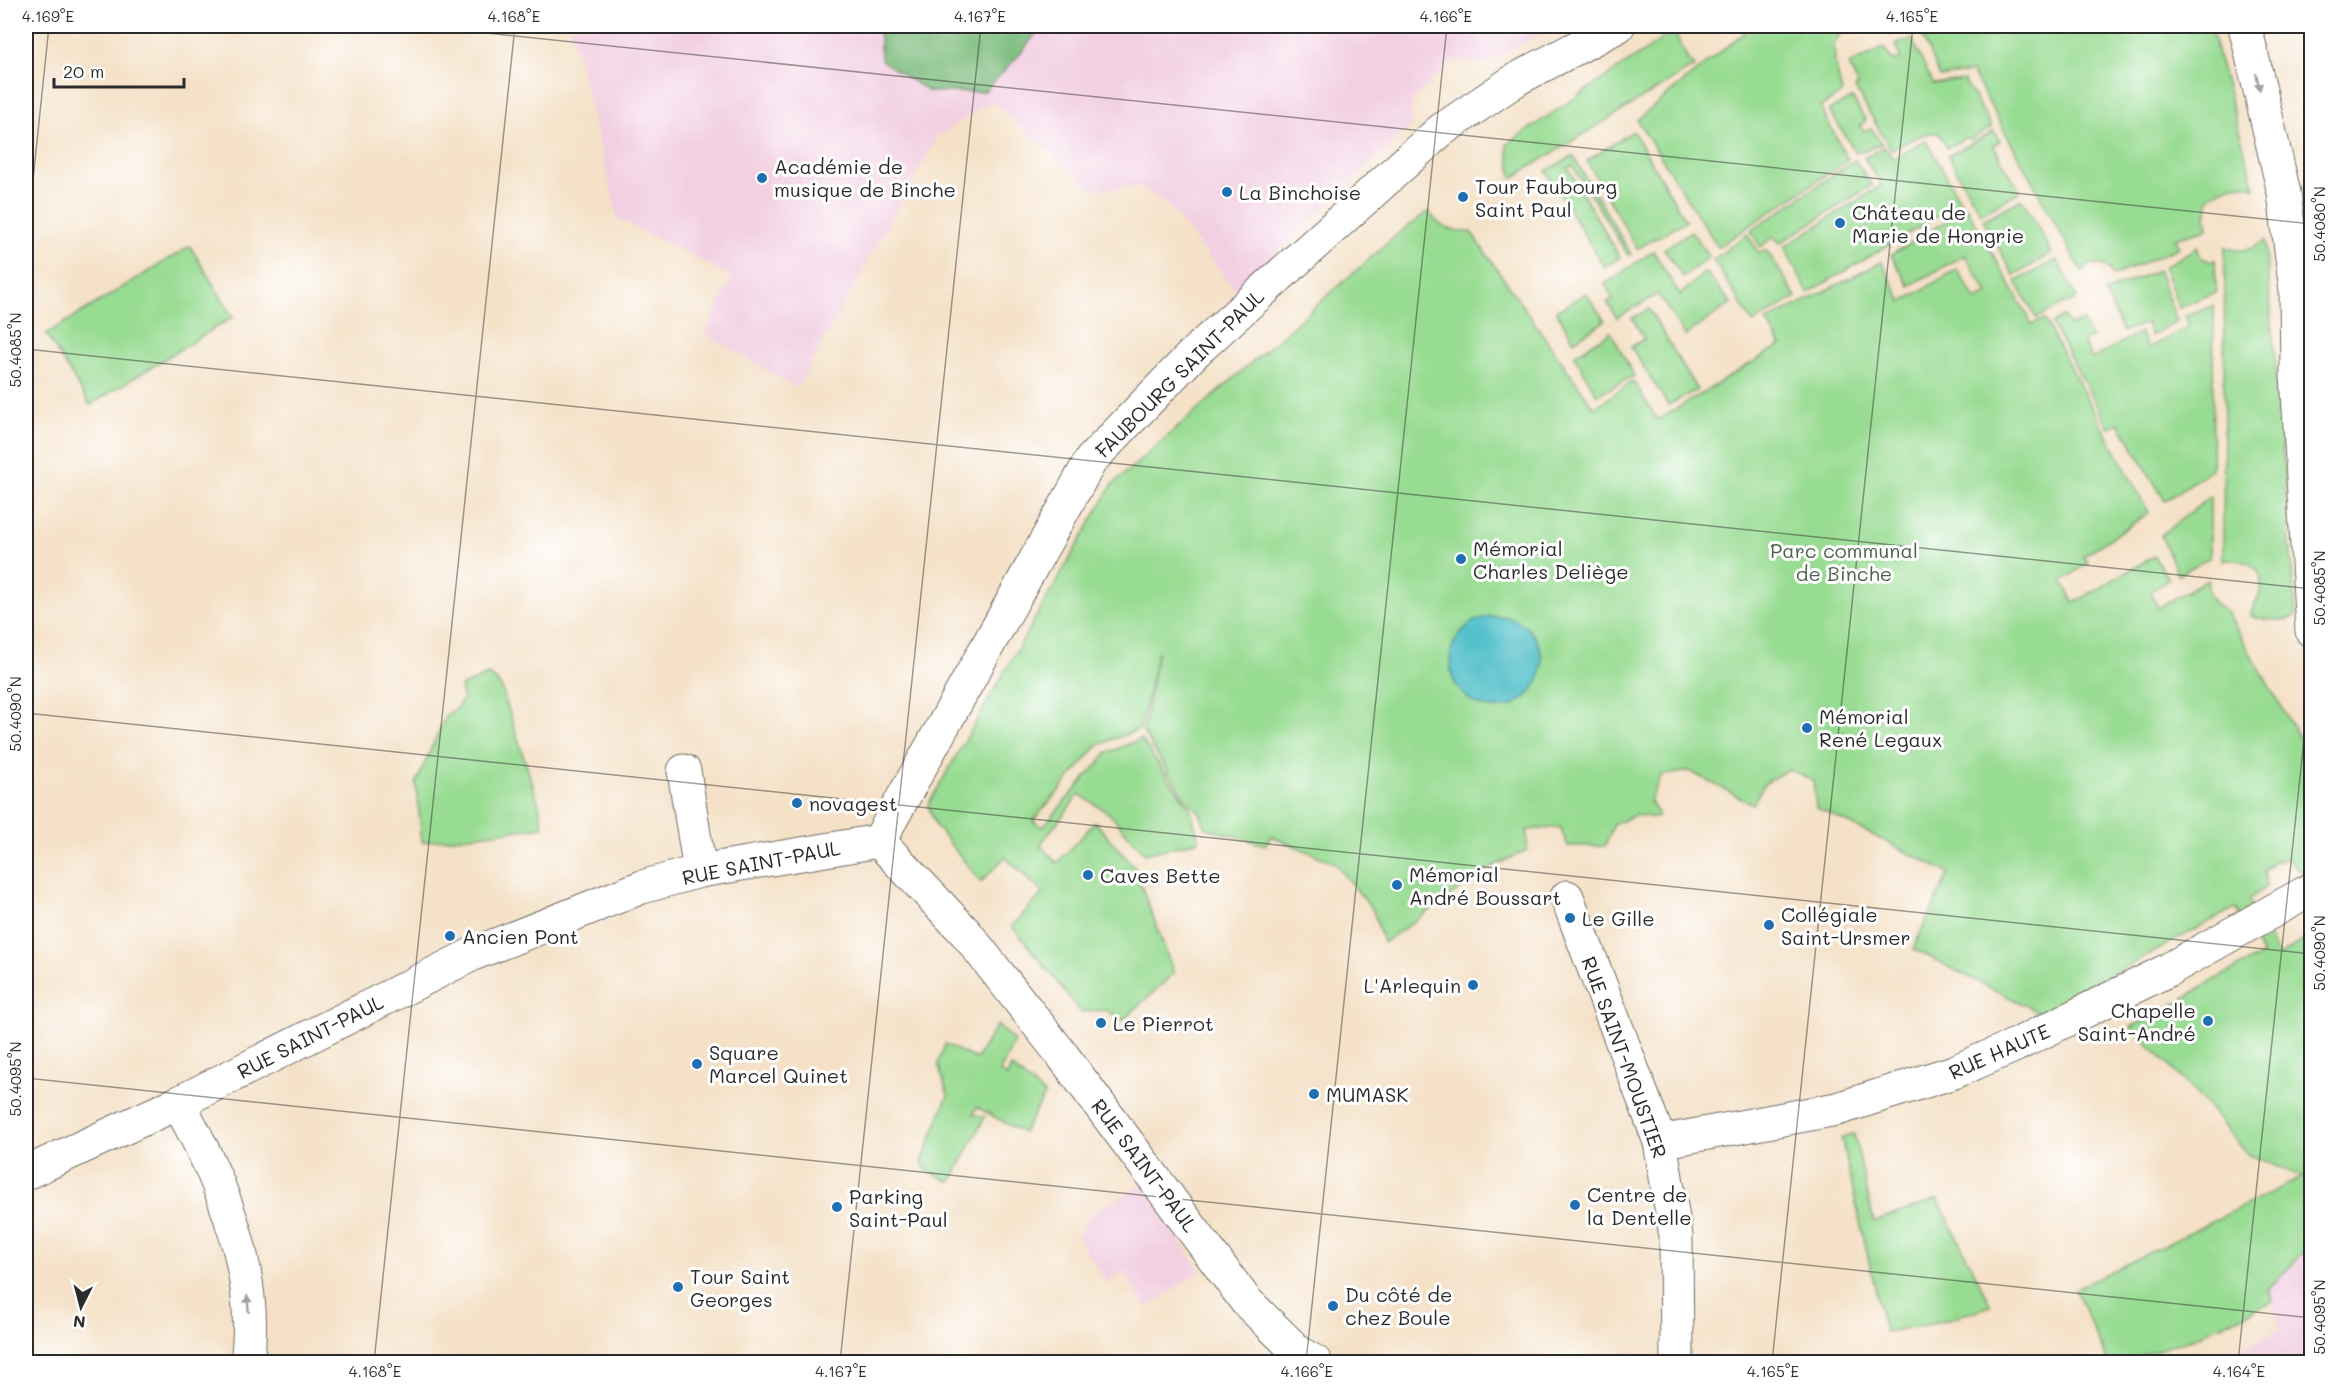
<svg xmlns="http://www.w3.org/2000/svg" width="2337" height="1388" font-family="Mali,sans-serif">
	<rect width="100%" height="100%" fill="#fff"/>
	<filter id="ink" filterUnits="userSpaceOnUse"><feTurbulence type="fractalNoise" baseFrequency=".0167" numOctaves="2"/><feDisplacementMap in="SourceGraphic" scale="12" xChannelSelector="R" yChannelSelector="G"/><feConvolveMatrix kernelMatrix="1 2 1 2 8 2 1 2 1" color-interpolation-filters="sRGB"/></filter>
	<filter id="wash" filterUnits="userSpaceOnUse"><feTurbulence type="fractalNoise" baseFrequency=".008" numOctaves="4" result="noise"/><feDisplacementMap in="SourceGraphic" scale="24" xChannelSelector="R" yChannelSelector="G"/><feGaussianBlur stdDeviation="1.35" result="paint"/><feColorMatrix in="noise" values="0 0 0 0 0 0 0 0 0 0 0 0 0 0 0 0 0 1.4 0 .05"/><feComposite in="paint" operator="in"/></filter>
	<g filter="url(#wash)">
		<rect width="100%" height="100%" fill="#f4e1c7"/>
		<!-- built -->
		<g fill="#f2cfe1">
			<path d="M 570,26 L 1548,26 L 1548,30 L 1483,64 L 1453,60 L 1412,101 L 1410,127 L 1236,291 L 1166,203 L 1140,187 L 1091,189 L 992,101 L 938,136 L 797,388 L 705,334 L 732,276 L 618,219 Z"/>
			<path d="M 1143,1184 L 1200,1271 L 1147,1308 L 1123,1271 L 1107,1284 L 1077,1236 L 1091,1214 Z"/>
			<path d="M 2311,1245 L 2311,1362 L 2216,1362 L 2279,1330 L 2273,1301 L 2268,1290 Z"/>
		</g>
		<!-- green -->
		<g fill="#98db92" stroke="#62835e" stroke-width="1.5">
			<path d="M 1752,26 L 1859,26 L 1845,28 L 1834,43 L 1835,63 L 1842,93 L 1820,107 L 1848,160 L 1718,247 L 1637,120 Z"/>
			<path d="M 1871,26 L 1912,26 L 1892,35 Z"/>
			<path d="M 1918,26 L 2210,26 L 2255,188 C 2239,180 2222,187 2209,198 L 2206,217 L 2208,229 L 2175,238 L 2180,247 L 2113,276 L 2106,266 L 2090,264 L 2082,272 L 1972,72 L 1940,77 Z"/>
			<path d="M 1674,31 L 1688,60 L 1695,66 L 1512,178 L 1507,144 Z"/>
			<path d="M 1912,39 L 1933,84 L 1964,80 L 1992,127 L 1972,139 L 1964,138 L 1947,149 L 1939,133 L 1926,133 L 1891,150 L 1855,88 L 1858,86 L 1849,64 L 1884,48 L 1893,61 L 1901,59 L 1895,45 Z"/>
			<path d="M 1852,98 L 1866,121 L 1860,125 L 1864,131 L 1871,128 L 1882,144 L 1856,153 L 1829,110 Z"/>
			<path d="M 1633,131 L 1686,221 L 1637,249 L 1587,161 Z"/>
			<path d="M 1994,131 L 2000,141 L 1993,145 L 2020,191 L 1981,214 L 1948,156 C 1964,146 1978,141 1994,131 Z"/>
			<path d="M 1926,140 L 1961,202 L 1808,293 L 1784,247 L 1882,185 L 1864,158 L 1884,147 L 1894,159 Z"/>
			<path d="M 1573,156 L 1631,254 L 1628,255 L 1572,165 L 1568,168 L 1620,258 L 1604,267 L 1546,171 Z"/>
			<path d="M 1855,160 L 1872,185 L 1780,243 L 1774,237 L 1760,247 L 1751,231 Z"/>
			<path d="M 2022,199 L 2052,253 L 2014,276 L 1983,220 Z"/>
			<path d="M 1967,208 L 2032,324 L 2044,319 L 2149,513 L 2083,556 L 2088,563 L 2062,581 L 2074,603 L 2154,556 L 2169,579 L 2151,591 L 2158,608 L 2208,579 C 2206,595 2213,605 2227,612 L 2311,759 L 2311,867 L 2306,876 L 2288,859 L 2273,861 L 2264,871 L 2266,887 L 2248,900 L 2279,956 L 2311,935 L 2311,1245 L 2268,1289 L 2273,1301 L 2191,1339 L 2121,1362 L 2108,1362 L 2075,1289 L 2303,1177 L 2247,1154 L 2206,1104 L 2131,1027 L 2171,1006 L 2210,982 L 2263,955 L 2235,908 L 2040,1013 L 1913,949 L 1949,873 L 1816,807 L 1813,780 L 1788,769 L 1764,784 L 1753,804 L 1689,771 L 1661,776 L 1650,801 L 1659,815 L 1656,818 L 1635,815 L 1614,824 L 1605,846 L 1568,846 L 1560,827 L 1527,830 L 1527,850 L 1490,868 L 1383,943 L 1373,910 L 1335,863 L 1271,836 L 1265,845 L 1206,828 L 1200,813 L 1186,800 L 1143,732 L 1158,651 L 1140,729 L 1098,745 L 1033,821 L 1043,827 L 1107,753 L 1141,739 L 1191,810 L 1199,841 L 1145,854 L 1109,813 L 1079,794 L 1040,845 L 1057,863 L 1095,822 L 1134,867 L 1174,973 L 1123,1020 L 1106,1010 L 1081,1012 L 1012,926 L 1043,893 L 1005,857 L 981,882 L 935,825 L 928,805 L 1112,485 L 1399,233 L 1429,211 C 1438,228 1453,232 1471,232 L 1594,408 L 1633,381 L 1658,420 L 1781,345 L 1766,321 L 1882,262 L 1902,302 L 1957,269 L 1976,300 L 1988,293 L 1965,255 L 1909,286 L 1891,255 Z"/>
			<path d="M 1691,231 L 1709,257 L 1683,277 L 1664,249 Z"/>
			<path d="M 1747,234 L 1759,253 L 1766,249 L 1796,297 L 1753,323 L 1713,260 Z"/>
			<path d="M 2265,240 L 2296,616 C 2281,623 2267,620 2251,616 C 2251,605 2259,601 2261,590 C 2265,565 2242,557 2223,561 L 2225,247 C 2241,253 2252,250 2265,240 Z"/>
			<path d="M 190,246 L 233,317 L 90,405 L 46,334 Z"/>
			<path d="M 2197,247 L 2201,258 L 2210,261 L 2215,260 L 2216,292 L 2179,308 L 2164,267 Z"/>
			<path d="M 1653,251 L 1680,295 L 1705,272 L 1731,303 L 1685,336 L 1658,294 L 1617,318 L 1607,302 L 1613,299 L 1605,284 Z"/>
			<path d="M 2057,260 L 2077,298 L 2036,318 L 2016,281 Z"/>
			<path d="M 2158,270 L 2177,321 L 2151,336 L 2146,323 L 2123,332 L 2105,292 Z"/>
			<path d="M 1586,293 L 1605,321 L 1574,341 L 1556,311 Z"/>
			<path d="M 2214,305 L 2212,469 L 2165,501 L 2119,423 L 2109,428 L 2052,324 L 2064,316 L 2070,326 L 2083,321 L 2092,338 L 2083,341 L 2092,359 L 2140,332 L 2148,348 L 2189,327 L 2185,316 Z"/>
			<path d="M 1649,309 L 1697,390 L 1668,405 L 1631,347 L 1644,339 L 1632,318 Z"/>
			<path d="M 1611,332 L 1634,376 L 1597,395 L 1574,355 Z"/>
			<path d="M 2210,497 L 2210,557 L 2178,575 L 2161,535 Z"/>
			<path d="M 488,675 L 496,680 L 502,689 L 539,805 L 543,827 L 422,842 L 416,783 L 446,715 L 456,709 L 463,699 L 460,687 Z"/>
			<path d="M 997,1025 L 1014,1041 L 1000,1072 L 1007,1077 L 1011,1067 L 1045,1095 L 1023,1133 L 977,1107 L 973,1114 L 985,1117 L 951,1182 L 926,1170 L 922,1162 L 948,1095 L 938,1064 L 945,1044 L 976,1059 Z"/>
			<path d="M 1854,1134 L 1874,1222 L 1938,1199 L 1991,1306 L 1932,1324 L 1885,1332 L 1841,1137 Z"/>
		</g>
		<!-- forest -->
		<path fill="#7abb7c" stroke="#527354" stroke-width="1.5" d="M 879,26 L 1042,26 L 1020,54 L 984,92 L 929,92 L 881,60 Z"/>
		<!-- water -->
		<circle fill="#52c0ca" stroke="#3e767a" stroke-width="1.5" cx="1496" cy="662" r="46"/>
	</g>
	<g filter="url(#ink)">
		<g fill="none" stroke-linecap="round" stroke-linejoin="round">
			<!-- street casing -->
			<g stroke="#716b62" stroke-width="35">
				<g id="street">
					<path d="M 2245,26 L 2284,193 L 2296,291 L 2297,375 L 2312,631"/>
					<path d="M 684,771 L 700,871"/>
					<path d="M 879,841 L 1091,460 L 1196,351 L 1440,131 L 1517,79 L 1618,26"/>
					<path d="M 879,841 L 966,933 L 1063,1056 L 1246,1301 L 1299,1353 L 1315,1362"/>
					<path d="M 1567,897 L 1660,1142 L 1676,1236 L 1677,1362"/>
					<path d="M 178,1103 C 221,1178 260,1274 247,1362"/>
					<path d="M 1660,1142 L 1837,1109 L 1954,1072 L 2016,1045 L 2166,971 L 2312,889"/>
					<path d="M 26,1173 L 178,1103 L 473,954 L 642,887 L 700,871 L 879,841"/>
				</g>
			</g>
			<!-- street -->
			<use href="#street" stroke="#fff" stroke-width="33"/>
		</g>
		<!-- one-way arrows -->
		<defs><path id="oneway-solid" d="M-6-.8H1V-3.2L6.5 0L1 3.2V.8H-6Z" transform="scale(1.5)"/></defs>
		<g fill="#a0a0a0">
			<use href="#oneway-solid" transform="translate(2258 82) rotate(77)"/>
			<use href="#oneway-solid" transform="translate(248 1304) rotate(-96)"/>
		</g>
	</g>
	<!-- ticks -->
	<path fill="none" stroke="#2b2b2b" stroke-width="1.5" stroke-opacity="0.45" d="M 419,26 L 2312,224M 26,247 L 49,26M 26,349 L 2312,589M 26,713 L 2312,954M 26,1078 L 2312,1318M 374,1362 L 515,26M 840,1362 L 981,26M 1306,1362 L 1447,26M 1772,1362 L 1913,26M 2238,1362 L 2312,664"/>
	<!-- markers -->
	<g fill="#1f6fb2" stroke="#fff" stroke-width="2">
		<circle cx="762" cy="178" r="6"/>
		<circle cx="1227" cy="192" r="6"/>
		<circle cx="1463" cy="197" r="6"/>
		<circle cx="1840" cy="223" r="6"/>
		<circle cx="1461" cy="559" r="6"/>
		<circle cx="1807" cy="728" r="6"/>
		<circle cx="797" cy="803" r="6"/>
		<circle cx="1088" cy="875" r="6"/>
		<circle cx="1397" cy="885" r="6"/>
		<circle cx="1570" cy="918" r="6"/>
		<circle cx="1769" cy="925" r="6"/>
		<circle cx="450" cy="936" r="6"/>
		<circle cx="1473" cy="985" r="6"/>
		<circle cx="2208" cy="1021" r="6"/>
		<circle cx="1101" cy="1023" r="6"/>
		<circle cx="697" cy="1064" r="6"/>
		<circle cx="1314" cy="1094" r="6"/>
		<circle cx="1575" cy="1205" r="6"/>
		<circle cx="837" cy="1207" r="6"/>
		<circle cx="678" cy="1287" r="6"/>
		<circle cx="1333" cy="1306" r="6"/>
	</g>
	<g text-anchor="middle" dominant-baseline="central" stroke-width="6" stroke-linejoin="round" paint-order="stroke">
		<!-- poi labels -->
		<g font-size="20" fill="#2b2b2b" stroke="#fff" text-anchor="start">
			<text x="774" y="166">Académie de<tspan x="774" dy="23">musique de Binche</tspan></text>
			<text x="1475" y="186">Tour Faubourg<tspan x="1475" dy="23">Saint Paul</tspan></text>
			<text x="1239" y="192">La Binchoise</text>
			<text x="1852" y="212">Château de<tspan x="1852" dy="23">Marie de Hongrie</tspan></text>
			<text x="1473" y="548">Mémorial<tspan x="1473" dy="23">Charles Deliège</tspan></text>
			<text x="1819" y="716">Mémorial<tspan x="1819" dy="23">René Legaux</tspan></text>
			<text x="809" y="803">novagest</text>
			<text x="1409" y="874">Mémorial<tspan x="1409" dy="23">André Boussart</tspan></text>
			<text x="1100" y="875">Caves Bette</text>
			<text x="1781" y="914">Collégiale<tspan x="1781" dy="23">Saint-Ursmer</tspan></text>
			<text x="1582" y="918">Le Gille</text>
			<text x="462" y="936">Ancien Pont</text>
			<text x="1461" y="985" text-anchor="end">L'Arlequin</text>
			<text x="2196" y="1010" text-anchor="end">Chapelle<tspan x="2196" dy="23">Saint-André</tspan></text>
			<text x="1113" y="1023">Le Pierrot</text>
			<text x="709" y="1052">Square<tspan x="709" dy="23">Marcel Quinet</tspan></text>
			<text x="1326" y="1094">MUMASK</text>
			<text x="1587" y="1194">Centre de<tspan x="1587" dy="23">la Dentelle</tspan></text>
			<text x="849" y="1196">Parking<tspan x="849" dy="23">Saint-Paul</tspan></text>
			<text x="690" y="1276">Tour Saint<tspan x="690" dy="23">Georges</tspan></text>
			<text x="1345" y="1294">Du côté de<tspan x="1345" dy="23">chez Boule</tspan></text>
		</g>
		<!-- street labels -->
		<g font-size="20" fill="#2b2b2b" stroke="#fff">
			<text transform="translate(1179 373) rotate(-45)">FAUBOURG SAINT-PAUL</text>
			<text transform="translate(761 862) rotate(-11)">RUE SAINT-PAUL</text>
			<text transform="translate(310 1036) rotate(-27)">RUE SAINT-PAUL</text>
			<text transform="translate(1999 1051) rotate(-24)">RUE HAUTE</text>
			<text transform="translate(1625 1057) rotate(70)">RUE SAINT-MOUSTIER</text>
			<text transform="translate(1145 1165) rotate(53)">RUE SAINT-PAUL</text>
		</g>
		<!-- park labels -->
		<g font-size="20" fill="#4c604a" stroke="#fff">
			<text x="1844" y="550">Parc communal<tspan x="1844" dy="23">de Binche</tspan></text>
		</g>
	</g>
	<!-- margin -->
	<rect width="2337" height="1388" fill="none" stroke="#fff" stroke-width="66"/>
	<!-- north arrow -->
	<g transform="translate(81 1307) rotate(186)" stroke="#ffffff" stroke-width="4.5" paint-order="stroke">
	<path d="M0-4.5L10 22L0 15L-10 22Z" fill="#2b2b2b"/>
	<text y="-9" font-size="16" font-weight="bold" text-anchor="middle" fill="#2b2b2b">N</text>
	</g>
	<!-- scale -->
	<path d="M54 78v9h130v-9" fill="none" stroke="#2b2b2b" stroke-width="3"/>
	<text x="63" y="78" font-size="18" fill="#2b2b2b" stroke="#ffffff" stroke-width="4.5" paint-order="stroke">20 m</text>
	<rect x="33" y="33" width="2271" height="1322" fill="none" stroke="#2b2b2b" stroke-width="2"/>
	<g font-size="15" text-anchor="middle" fill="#2b2b2b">
		<text x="48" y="22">4.169°E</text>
		<text x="514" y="22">4.168°E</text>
		<text x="980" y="22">4.167°E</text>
		<text x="1446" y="22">4.166°E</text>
		<text x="1912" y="22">4.165°E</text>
		<text transform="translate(2320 224) rotate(-90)" y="5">50.4080°N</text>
		<text transform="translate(16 350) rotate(-90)" y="5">50.4085°N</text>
		<text transform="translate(2320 588) rotate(-90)" y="5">50.4085°N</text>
		<text transform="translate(16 714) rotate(-90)" y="5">50.4090°N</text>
		<text transform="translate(2320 953) rotate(-90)" y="5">50.4090°N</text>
		<text transform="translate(16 1079) rotate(-90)" y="5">50.4095°N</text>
		<text transform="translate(2320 1317) rotate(-90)" y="5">50.4095°N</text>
		<text x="375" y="1377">4.168°E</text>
		<text x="841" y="1377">4.167°E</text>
		<text x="1307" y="1377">4.166°E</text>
		<text x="1773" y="1377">4.165°E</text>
		<text x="2239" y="1377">4.164°E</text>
	</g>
</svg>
